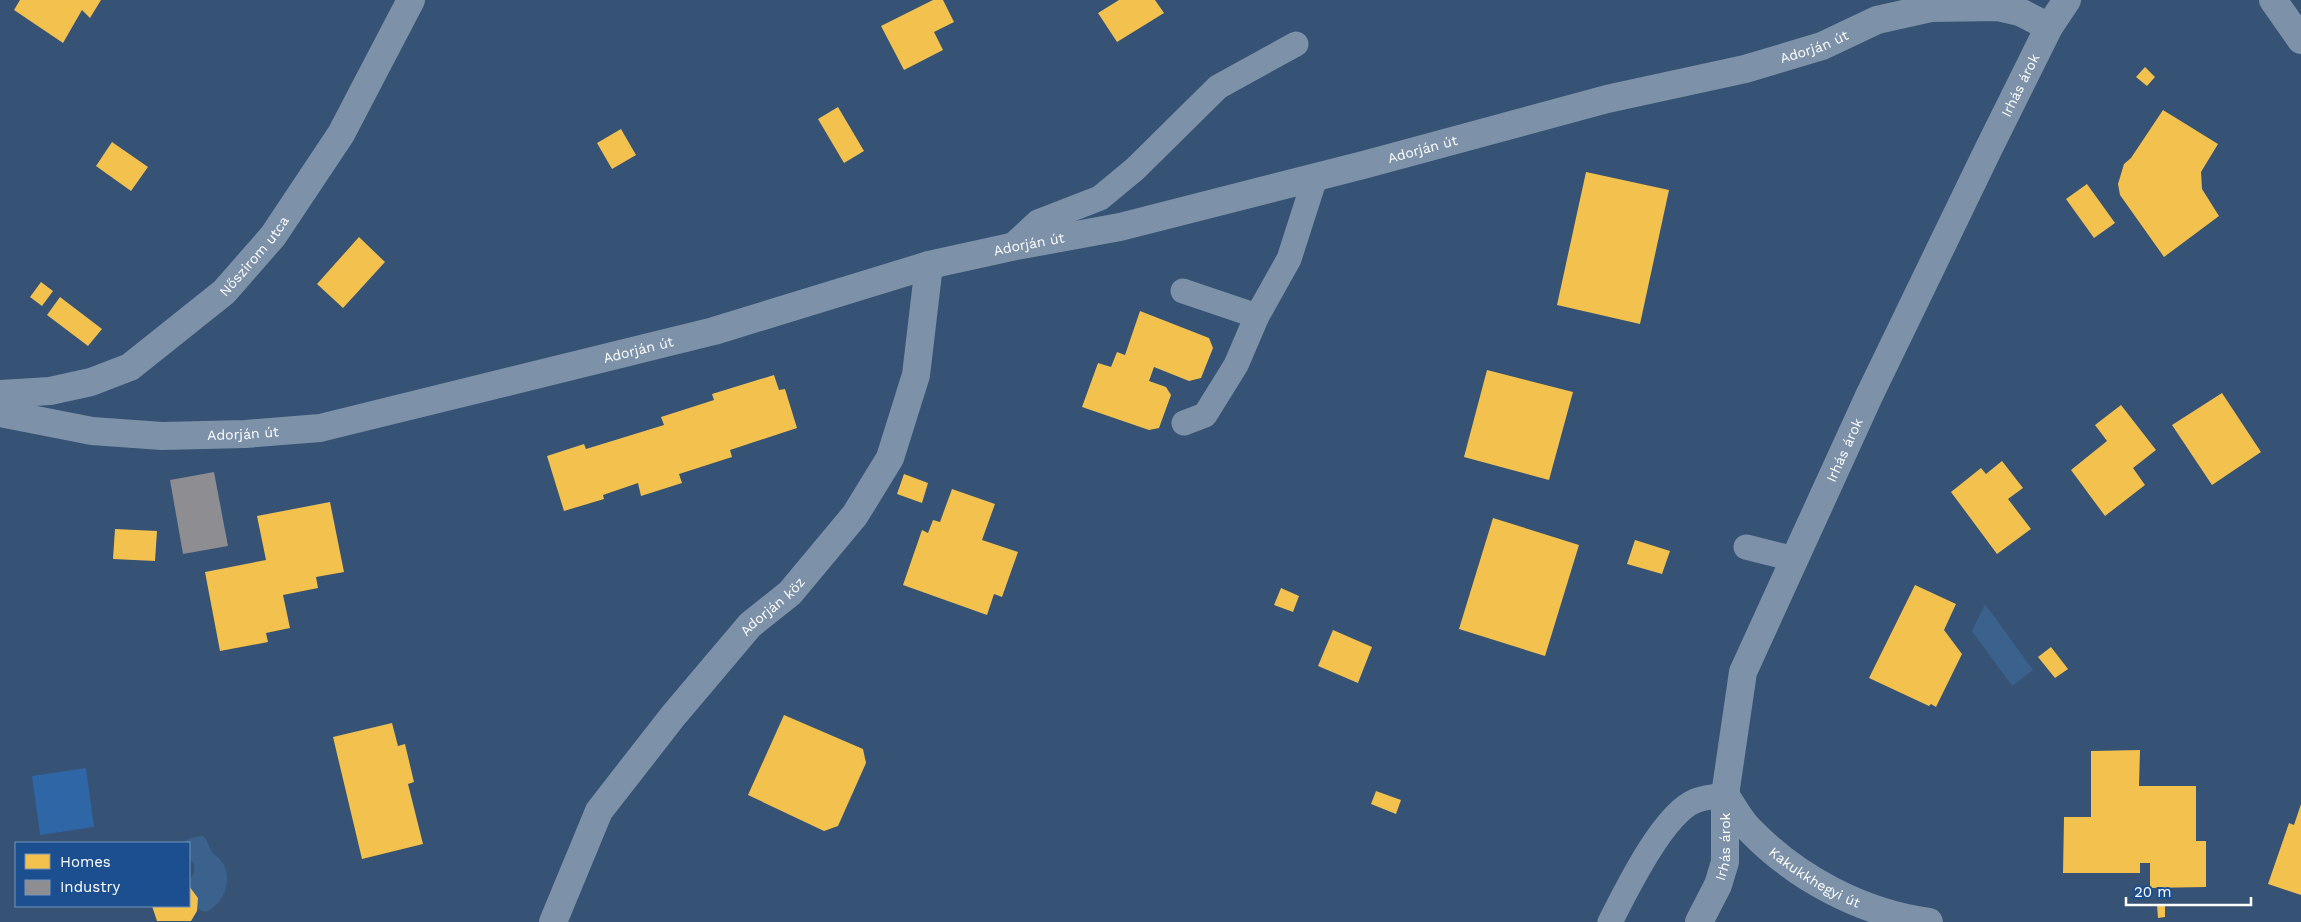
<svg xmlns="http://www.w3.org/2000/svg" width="2301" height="922" font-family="'Work Sans',sans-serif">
	<rect width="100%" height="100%" fill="#365274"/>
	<!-- green -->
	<path fill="#2f66a5" d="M 86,768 L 94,827 L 40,835 L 32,776 Z"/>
	<!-- water -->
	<g fill="#3b618d">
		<path d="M 1985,604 L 2033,670 L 2012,686 L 1972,631 Z"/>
		<path d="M 203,836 C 208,841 208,845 211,850 C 213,855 219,857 222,862 C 234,879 224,904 206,912 L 193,908 L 189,903 L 189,880 L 194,873 L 194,864 L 189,858 L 189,843 L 185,843 L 186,840 L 195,837 Z"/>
	</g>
	<!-- homes -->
	<g fill="#f2c14e">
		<path d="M 20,0 L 101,0 L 90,18 L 82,10 L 63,43 L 14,10 Z"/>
		<path d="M 933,0 L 943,0 L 954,22 L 934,32 L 943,50 L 904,70 L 881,26 Z"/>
		<path d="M 1119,0 L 1155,0 L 1164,13 L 1117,42 L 1098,13 Z"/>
		<path d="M 2145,67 L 2155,77 L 2147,86 L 2136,77 Z"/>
		<path d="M 838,107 L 864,151 L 844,163 L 818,119 Z"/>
		<path d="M 2163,110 L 2218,144 L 2201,172 L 2202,189 L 2219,216 L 2164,257 L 2120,195 L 2118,184 L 2124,164 L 2131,158 Z"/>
		<path d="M 621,129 L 636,155 L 612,169 L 597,143 Z"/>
		<path d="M 112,142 L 148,167 L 131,191 L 96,166 Z"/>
		<path d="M 1586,172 L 1669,190 L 1640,324 L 1557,305 Z"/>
		<path d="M 2087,184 L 2115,223 L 2094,238 L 2066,199 Z"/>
		<path d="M 359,237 L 385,262 L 343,308 L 317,284 Z"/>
		<path d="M 41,282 L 53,291 L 42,306 L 30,297 Z"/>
		<path d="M 60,297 L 102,329 L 88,346 L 47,315 Z"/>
		<path d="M 1140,311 L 1209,338 L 1213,348 L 1201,378 L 1189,381 L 1154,367 L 1149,381 L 1166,387 L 1171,395 L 1159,428 L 1149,430 L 1082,407 L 1098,363 L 1111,367 L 1117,352 L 1125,355 Z"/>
		<path d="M 1487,370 L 1573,392 L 1549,480 L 1464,457 Z"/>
		<path d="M 774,375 L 779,390 L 785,389 L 797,428 L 730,450 L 732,457 L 679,474 L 682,483 L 641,496 L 638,483 L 603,495 L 604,499 L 564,511 L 547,456 L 584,444 L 586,449 L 664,425 L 661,417 L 714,400 L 712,394 Z"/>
		<path d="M 2222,393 L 2261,452 L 2212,485 L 2172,425 Z"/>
		<path d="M 2121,405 L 2156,450 L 2133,468 L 2145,485 L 2105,516 L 2071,470 L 2107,441 L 2095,425 Z"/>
		<path d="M 2002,461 L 2023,488 L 2008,499 L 2031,529 L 1997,554 L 1951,492 L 1981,468 L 1986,474 Z"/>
		<path d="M 904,474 L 928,483 L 922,503 L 897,494 Z"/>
		<path d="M 952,489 L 995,504 L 982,540 L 1018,552 L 1002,597 L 994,594 L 987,615 L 903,585 L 922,530 L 928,533 L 933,520 L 940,522 Z"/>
		<path d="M 330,502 L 344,572 L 316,577 L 318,588 L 283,595 L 290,628 L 266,633 L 268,642 L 220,651 L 205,572 L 266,560 L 257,516 Z"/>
		<path d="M 1493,518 L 1579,545 L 1545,656 L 1459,629 Z"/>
		<path d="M 115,529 L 157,531 L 155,561 L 113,559 Z"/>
		<path d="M 1635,540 L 1670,551 L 1662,574 L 1627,564 Z"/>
		<path d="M 1915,585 L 1956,604 L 1944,630 L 1962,654 L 1936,707 L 1931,704 L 1929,706 L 1869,678 Z"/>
		<path d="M 1281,588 L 1299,596 L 1293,612 L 1274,605 Z"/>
		<path d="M 1333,630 L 1372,647 L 1358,683 L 1318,666 Z"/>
		<path d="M 2051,647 L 2068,669 L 2055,678 L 2038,657 Z"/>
		<path d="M 784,715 L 863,749 L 866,763 L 838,826 L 824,831 L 748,795 Z"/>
		<path d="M 392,723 L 398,746 L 405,744 L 414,782 L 408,784 L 423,844 L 362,859 L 333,737 Z"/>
		<path d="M 2140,750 L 2139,786 L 2196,786 L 2196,841 L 2206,841 L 2206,887 L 2150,888 L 2150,863 L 2140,863 L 2140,873 L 2063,873 L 2064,817 L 2091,817 L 2091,751 Z"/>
		<path d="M 1376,791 L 1401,800 L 1396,814 L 1371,804 Z"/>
		<path d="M 2301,804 L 2301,895 L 2268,884 L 2289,823 L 2294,825 Z"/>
		<path d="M 189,886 L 198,898 L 197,911 L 191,921 L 157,921 L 152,906 L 189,906 Z"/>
		<path d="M 2157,905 L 2165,905 L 2165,917 L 2158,918 Z"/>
	</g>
	<!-- industry -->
	<path fill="#8d8d92" d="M 214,472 L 228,546 L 183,554 L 170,480 Z"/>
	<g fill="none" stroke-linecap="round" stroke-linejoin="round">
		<!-- lane -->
		<g stroke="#7d92a8" stroke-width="25">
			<path d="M 1011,247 L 1038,222 L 1100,198 L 1135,169 L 1218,87 L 1296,44"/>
			<path d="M 1183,291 L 1257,316"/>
			<path d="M 1184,423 L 1205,415 L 1236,365 L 1257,316 L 1289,259 L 1315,178"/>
			<path d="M 1746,547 L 1794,559"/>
			<path d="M 1610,922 C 1626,891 1663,814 1695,801 C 1703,797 1715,797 1725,795"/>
		</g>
		<!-- street -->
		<g stroke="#7d92a8" stroke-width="28">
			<path d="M 2273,0 L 2301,40"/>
			<path id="s1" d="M 0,394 L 50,391 L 91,382 L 130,367 L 224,292 L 273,236 L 341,134 L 411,0"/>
			<path id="s2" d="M 0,413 L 92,431 L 162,436 L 245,434 L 320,428 L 714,331 L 929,265 L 1011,247 L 1120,227 L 1367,164 L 1607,99 L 1745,69 L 1822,46 L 1877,20 L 1908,13 L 1931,8 L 1998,7 L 2020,12 L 2049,27"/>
			<path id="s3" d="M 1725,795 C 1733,806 1740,820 1749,829 C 1796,878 1862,913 1929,922"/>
			<path id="s4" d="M 553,922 L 599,811 L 673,716 L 750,625 L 790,593 L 855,515 L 890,458 L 916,375 L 929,265"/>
			<path id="s5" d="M 1699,922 L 1718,885 L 1725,862 L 1725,795 L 1743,672 L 1869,396 L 1987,152 L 2049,27 L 2067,0"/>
		</g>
	</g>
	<g text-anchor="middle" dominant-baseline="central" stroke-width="5" stroke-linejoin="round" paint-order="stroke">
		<!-- street labels -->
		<g font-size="14" fill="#fff" stroke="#1b4f8f">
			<text stroke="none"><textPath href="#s2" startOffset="1865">Adorján út</textPath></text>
			<text stroke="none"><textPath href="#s5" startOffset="906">Irhás árok</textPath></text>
			<text stroke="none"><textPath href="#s2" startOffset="1460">Adorján út</textPath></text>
			<text stroke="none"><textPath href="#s2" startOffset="1055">Adorján út</textPath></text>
			<text stroke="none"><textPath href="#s1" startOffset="301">Nőszirom utca</textPath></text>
			<text stroke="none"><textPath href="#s2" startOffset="650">Adorján út</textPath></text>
			<text stroke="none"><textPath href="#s2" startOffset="245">Adorján út</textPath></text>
			<text stroke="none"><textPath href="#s5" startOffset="501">Irhás árok</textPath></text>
			<text stroke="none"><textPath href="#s4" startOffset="389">Adorján köz</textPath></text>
			<text stroke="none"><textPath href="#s5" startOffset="81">Irhás árok</textPath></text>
			<text stroke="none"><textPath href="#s3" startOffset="124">Kakukkhegyi út</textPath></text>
		</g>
	</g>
	<!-- legend -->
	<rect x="15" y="842" width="175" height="65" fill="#1b4f8f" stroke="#7695bc"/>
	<rect x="25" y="854" width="25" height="15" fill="#f2c14e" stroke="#7695bc"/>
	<text x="60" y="867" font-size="15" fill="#ffffff">Homes</text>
	<rect x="25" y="880" width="25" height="15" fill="#8d8d92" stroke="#7695bc"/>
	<text x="60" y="892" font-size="15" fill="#ffffff">Industry</text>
	<!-- scale -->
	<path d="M2126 897v8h125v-8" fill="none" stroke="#ffffff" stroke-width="2.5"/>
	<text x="2134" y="897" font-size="15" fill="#ffffff" stroke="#1b4f8f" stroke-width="4" paint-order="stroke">20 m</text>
</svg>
